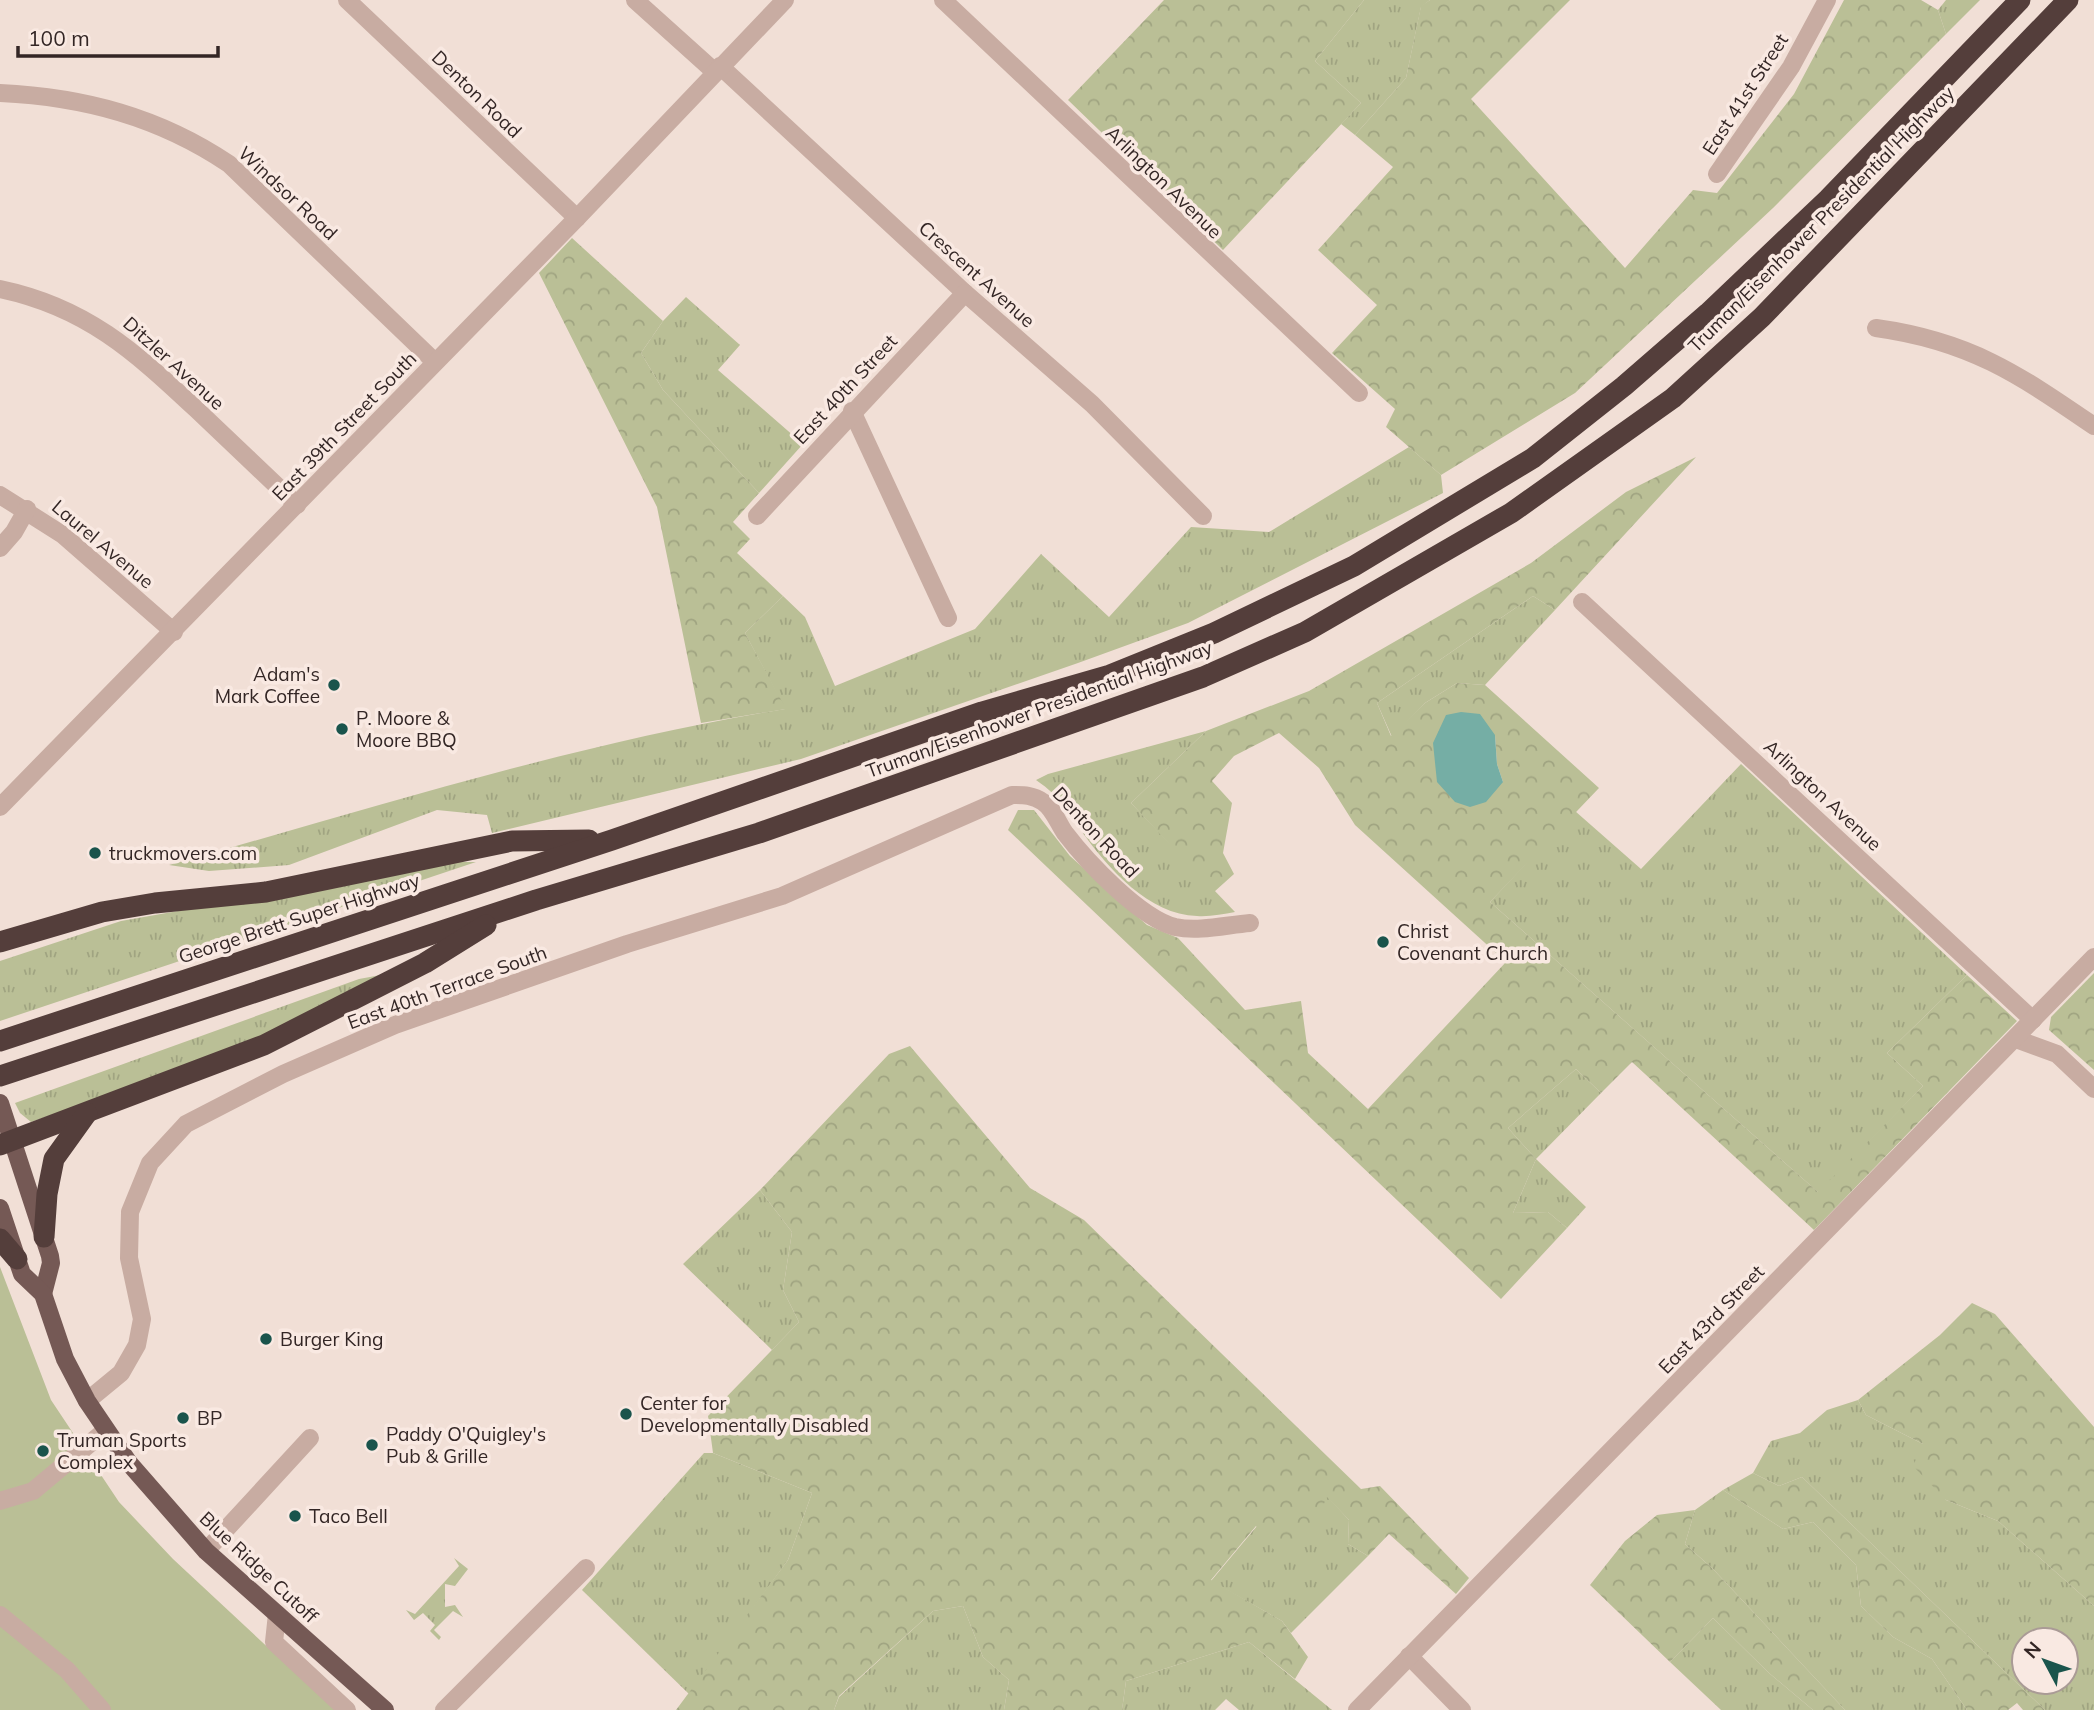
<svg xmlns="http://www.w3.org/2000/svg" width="2094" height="1710" font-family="Mulish,sans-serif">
	<defs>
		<pattern id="grass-tufts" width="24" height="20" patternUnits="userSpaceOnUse" patternTransform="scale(1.75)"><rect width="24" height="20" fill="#babf96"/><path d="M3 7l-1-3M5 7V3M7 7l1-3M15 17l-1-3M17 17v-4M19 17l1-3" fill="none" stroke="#a0a481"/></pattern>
		<pattern id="forest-crowns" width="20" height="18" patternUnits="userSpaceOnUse" patternTransform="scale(1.75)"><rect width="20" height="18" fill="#babf96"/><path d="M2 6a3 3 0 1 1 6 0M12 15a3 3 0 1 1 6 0" fill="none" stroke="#a0a481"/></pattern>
	</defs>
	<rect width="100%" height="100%" fill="#f1dfd6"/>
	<!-- grass -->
	<g fill="url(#grass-tufts)" fill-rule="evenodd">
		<path d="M 1364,0 L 1430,0 L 1421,7 L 1406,78 L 1355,135 L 1341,124 L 1361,103 L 1315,61 Z"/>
		<path d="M 1946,0 L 1980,0 L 1946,34 L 1938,10 Z"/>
		<path d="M 686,297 L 740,345 L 718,370 L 803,444 L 759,493 L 663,390 L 641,353 L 663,321 Z"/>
		<path d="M 1409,447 L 1441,475 L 1443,493 L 1188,623 L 1078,663 L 801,759 L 492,833 L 487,815 L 437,810 L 289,865 L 209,871 L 169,865 C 373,808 576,743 785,709 L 745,633 L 783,596 L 805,617 L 835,686 L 975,629 L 1041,554 L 1109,617 L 1191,527 L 1269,532 Z"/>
		<path d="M 1533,596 L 1555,610 L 1485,685 L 1457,683 L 1425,703 L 1392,737 L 1377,703 Z"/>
		<path d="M 1206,731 L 1131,803 L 1235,912 C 1223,914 1209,917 1197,916 C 1149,915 1108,868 1082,832 C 1063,806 1063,799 1036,780 L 1048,774 Z"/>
		<path d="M 1741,764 L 1967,975 L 1887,1053 L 1923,1086 L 1819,1193 L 1490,902 L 1575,811 L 1641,869 Z"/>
		<path d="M 456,862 L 476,862 L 0,1021 L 0,961 L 121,921 Z"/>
		<path d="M 386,974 L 221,1057 L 31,1122 L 20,1113 L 15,1103 L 359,979 Z"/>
		<path d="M 1576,1069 L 1601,1093 L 1536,1159 L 1586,1207 L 1567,1228 L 1548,1212 L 1513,1213 L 1536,1159 L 1508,1128 Z"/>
		<path d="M 760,1190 L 792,1232 L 783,1290 L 799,1322 L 772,1350 L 683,1264 Z"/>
		<path d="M 1858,1400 L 1866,1415 L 1923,1444 L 1946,1500 L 1998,1521 L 2094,1606 L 2094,1710 L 2045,1710 L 1802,1477 L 1779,1486 L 1753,1473 L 1771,1441 L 1800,1433 L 1827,1410 ZM 2024,1640 L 2066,1640 L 2066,1682 L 2024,1682 Z"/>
		<path d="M 704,1453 L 713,1453 L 812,1493 L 788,1560 L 690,1695 L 582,1590 Z"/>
		<path d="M 1723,1490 L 1783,1529 L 1813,1522 L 1856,1565 L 1861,1606 L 1893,1637 L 1932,1659 L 1967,1710 L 1845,1710 L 1713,1569 L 1685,1544 L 1695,1510 Z"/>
		<path d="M 1327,1496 L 1349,1520 L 1348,1544 L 1368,1556 L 1291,1633 L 1282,1621 L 1211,1581 L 1257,1526 Z"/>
		<path d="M 454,1558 L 468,1569 L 455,1586 L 445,1584 L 445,1607 L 455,1605 L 463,1617 L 453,1611 L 434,1630 L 441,1637 L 439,1640 L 430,1631 L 435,1625 L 423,1613 L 414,1620 L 406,1610 L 415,1614 L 459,1566 Z"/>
		<path d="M 963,1606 L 983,1657 L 1009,1680 L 1004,1710 L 834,1710 L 839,1697 L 933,1611 Z"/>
		<path d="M 1713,1618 L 1769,1673 L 1813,1710 L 1721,1710 L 1670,1662 Z"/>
		<path d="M 1249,1642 L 1332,1710 L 1239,1710 L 1226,1699 L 1215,1710 L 1122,1710 L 1126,1681 Z"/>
	</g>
	<!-- forest -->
	<g fill="url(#forest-crowns)" fill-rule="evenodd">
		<path d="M 1164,0 L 1364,0 L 1315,61 L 1361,103 L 1223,250 L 1068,100 Z"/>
		<path d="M 1430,0 L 1570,0 L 1471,99 L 1625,268 L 1693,190 L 1717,193 L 1794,94 L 1844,0 L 1921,0 L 1938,10 L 1946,34 L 1773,208 L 1575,393 L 1441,475 L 1386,427 L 1395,409 L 1332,353 L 1377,305 L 1318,250 L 1393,167 L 1355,135 L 1406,78 L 1421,6 Z"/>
		<path d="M 572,238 L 663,321 L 641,353 L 663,390 L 759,493 L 733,522 L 750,539 L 737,553 L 783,596 L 745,633 L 786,709 L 701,723 L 657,507 L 539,273 Z"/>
		<path d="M 1696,457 L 1555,610 L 1533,596 L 1377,703 L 1391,736 L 1425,703 L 1457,683 L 1485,685 L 1599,788 L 1490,902 L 1818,1192 L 1923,1086 L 1887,1053 L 1967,975 L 2017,1021 L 1814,1230 L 1632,1062 L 1601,1093 L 1576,1069 L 1508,1128 L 1536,1159 L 1513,1213 L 1548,1212 L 1567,1228 L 1501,1299 L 1008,830 L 1018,810 L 1034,810 L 1070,856 L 1147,925 L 1178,938 L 1245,1010 L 1301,1001 L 1308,1053 L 1368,1109 L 1506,962 L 1355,825 L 1319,768 L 1279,733 L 1234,756 L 1212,781 L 1232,803 L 1223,853 L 1234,874 L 1214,892 L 1131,803 L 1206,731 L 1309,691 L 1531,563 L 1626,492 ZM 1495,735 L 1497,764 L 1503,782 L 1437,782 Z"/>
		<path d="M 2094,973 L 2094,1070 L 2049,1030 L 2051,1017 Z"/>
		<path d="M 910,1046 L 1030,1188 L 1084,1220 L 1361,1489 L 1380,1486 L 1469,1578 L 1456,1594 L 1389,1534 L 1368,1556 L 1348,1544 L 1349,1520 L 1327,1497 L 1309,1537 L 1274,1550 L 1256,1526 L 1211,1580 L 1282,1621 L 1308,1657 L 1295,1679 L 1249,1642 L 1126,1681 L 1122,1710 L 1004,1710 L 1009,1680 L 983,1657 L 963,1606 L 933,1611 L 839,1696 L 834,1710 L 676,1710 L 788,1560 L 812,1493 L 713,1453 L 708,1416 L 799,1322 L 783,1290 L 792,1232 L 760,1190 L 889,1054 Z"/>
		<path d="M 1972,1303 L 1995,1314 L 2094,1427 L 2094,1606 L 1998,1521 L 1946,1500 L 1913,1466 L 1923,1444 L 1866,1415 L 1858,1400 L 1940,1335 Z"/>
		<path d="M 1753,1473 L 1779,1486 L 1802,1477 L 2045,1710 L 2023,1710 L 2017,1703 L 2008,1710 L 1967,1710 L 1932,1659 L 1893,1637 L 1861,1606 L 1856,1565 L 1813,1522 L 1783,1529 L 1723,1490 Z"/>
		<path d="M 1695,1510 L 1685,1544 L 1713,1569 L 1845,1710 L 1813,1710 L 1769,1673 L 1713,1618 L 1670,1662 L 1590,1585 L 1625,1541 L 1657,1515 Z"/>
	</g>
	<!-- pitch -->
	<path fill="#babf96" d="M 0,1267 L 51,1400 L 119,1502 L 173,1559 L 335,1710 L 0,1710 Z"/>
	<!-- water -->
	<path fill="#75aea5" d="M 1461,712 L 1480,714 L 1495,735 L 1497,764 L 1503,782 L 1486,802 L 1470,807 L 1455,802 L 1437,782 L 1433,743 L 1446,715 Z"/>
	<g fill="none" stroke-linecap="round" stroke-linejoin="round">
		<!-- minor -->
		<g stroke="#c8aca2" stroke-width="18">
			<path d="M 347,0 L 577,218"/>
			<path d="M 635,0 L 715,72"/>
			<path d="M 943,0 L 1359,393"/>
			<path d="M 720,66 L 965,293 L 1092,404 L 1203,516"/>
			<path d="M 0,93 C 84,97 159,117 229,164 L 435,362"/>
			<path d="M 1717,174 L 1791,67 L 1827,0"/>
			<path d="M 0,289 C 86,307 134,351 196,409 C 230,441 263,473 297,505"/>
			<path d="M 1876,328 C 1970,341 2018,374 2094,426"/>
			<path d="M 852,411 L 948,618"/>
			<path d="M 0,495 L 63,535 L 174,632"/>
			<path d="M 757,516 L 965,293"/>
			<path d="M 0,548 L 14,532 L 27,509"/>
			<path d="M 1582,602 L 2033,1020"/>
			<path d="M 0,807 L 577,218 L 785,0"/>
			<path d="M 2016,1039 L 2057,1054 L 2094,1089"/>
			<path d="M 87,1401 L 121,1373 L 137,1345 L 142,1319 L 129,1258 L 130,1212 L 150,1163 L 186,1124 L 283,1074 L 395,1025 L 627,944 L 782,896 L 1012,795 C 1024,795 1033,795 1043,802 C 1053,808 1058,823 1065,833 C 1087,862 1140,918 1175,927 C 1199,932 1226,925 1250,923"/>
			<path d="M 0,1501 L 33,1491 L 106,1430"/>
			<path d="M 206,1551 L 310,1438"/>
			<path d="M 277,1614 L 274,1642 L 347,1710"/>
			<path d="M 0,1615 L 67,1670 L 102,1710"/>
			<path d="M 1409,1656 L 1462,1710"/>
			<path d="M 444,1710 L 586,1568"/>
			<path d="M 1357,1710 L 2094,957"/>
		</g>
		<!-- major -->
		<g stroke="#755955" stroke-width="18">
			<path d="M 0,1103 L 50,1256 L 51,1263 L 43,1294"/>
			<path d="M 0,1208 L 22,1274 L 43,1294 L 65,1359 L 87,1401 L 129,1463 L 206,1551 L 385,1710"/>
		</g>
		<!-- highway -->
		<g stroke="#543e3b" stroke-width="21">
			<path d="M 0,942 L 102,912 L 155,903 L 266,892 L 512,841 L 589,840"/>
			<path d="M 0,1041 L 612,840 L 982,712 L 1110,675 L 1214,633 L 1354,566 L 1533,458 L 1624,386 L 1708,313 L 1828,199 L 2020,0"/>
			<path d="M 0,1076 L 536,900 L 759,833 L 1203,677 L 1305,632 L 1511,513 L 1673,398 L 1762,317 L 2068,0"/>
			<path d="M 0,1145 L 264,1045 L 425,963 L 486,925"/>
			<path d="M 44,1237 L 47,1194 L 54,1159 L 87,1113"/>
			<path d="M 0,1239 L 17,1259"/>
		</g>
	</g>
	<!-- markers -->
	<g fill="#1a544c" stroke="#f9e9e2" stroke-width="2.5">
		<circle cx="334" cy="685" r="7"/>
		<circle cx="342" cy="729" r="7"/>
		<circle cx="95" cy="853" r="7"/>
		<circle cx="1383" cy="942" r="7"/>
		<circle cx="266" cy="1339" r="7"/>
		<circle cx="626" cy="1414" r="7"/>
		<circle cx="183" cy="1418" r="7"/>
		<circle cx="372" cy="1445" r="7"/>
		<circle cx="43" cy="1451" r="7"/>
		<circle cx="295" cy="1516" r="7"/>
	</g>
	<g text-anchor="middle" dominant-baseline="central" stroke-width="7" stroke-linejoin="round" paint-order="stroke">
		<!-- street labels -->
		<g font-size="19" fill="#332625" stroke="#f9e9e2">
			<text transform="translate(477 94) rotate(44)">Denton Road</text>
			<text transform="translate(1745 94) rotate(-57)">East 41st Street</text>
			<text transform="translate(1164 182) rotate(44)">Arlington Avenue</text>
			<text transform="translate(288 193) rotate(43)">Windsor Road</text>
			<text transform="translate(1821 219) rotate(-45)">Truman/Eisenhower Presidential Highway</text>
			<text transform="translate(977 274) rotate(42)">Crescent Avenue</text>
			<text transform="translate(174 363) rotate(42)">Ditzler Avenue</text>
			<text transform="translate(845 389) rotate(-47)">East 40th Street</text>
			<text transform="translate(344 426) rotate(-46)">East 39th Street South</text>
			<text transform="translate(103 544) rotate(40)">Laurel Avenue</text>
			<text transform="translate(1039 709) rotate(-20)">Truman/Eisenhower Presidential Highway</text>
			<text transform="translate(1823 795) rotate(43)">Arlington Avenue</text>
			<text transform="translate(1096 832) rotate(47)">Denton Road</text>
			<text transform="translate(299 918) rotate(-18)">George Brett Super Highway</text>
			<text transform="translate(447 987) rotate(-20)">East 40th Terrace South</text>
			<text transform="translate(1711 1319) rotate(-46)">East 43rd Street</text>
			<text transform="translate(259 1567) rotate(43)">Blue Ridge Cutoff</text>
		</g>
		<!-- poi labels -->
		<g font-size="19" fill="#332625" stroke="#f9e9e2" text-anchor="start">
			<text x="320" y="674" text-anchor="end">Adam's<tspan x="320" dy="22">Mark Coffee</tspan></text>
			<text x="356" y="718">P. Moore &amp;<tspan x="356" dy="22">Moore BBQ</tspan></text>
			<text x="109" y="853">truckmovers.com</text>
			<text x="1397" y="931">Christ<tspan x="1397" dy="22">Covenant Church</tspan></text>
			<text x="280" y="1339">Burger King</text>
			<text x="640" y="1403">Center for<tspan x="640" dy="22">Developmentally Disabled</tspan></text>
			<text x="197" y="1418">BP</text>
			<text x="386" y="1434">Paddy O'Quigley's<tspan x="386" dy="22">Pub &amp; Grille</tspan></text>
			<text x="57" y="1440">Truman Sports<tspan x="57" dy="22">Complex</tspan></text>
			<text x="309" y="1516">Taco Bell</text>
		</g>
	</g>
	<!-- north arrow -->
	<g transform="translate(2045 1661) rotate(311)"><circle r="33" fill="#f9e9e2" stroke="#aa9b96" stroke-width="2"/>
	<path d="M0-5L12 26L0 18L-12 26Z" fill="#1a544c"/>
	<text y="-10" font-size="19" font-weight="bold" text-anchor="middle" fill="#332625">N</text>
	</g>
	<!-- scale -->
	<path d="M18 46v10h200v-10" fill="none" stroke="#332625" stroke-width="3.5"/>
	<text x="28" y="46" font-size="21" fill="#332625" stroke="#f9e9e2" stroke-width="5" paint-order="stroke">100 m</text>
</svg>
